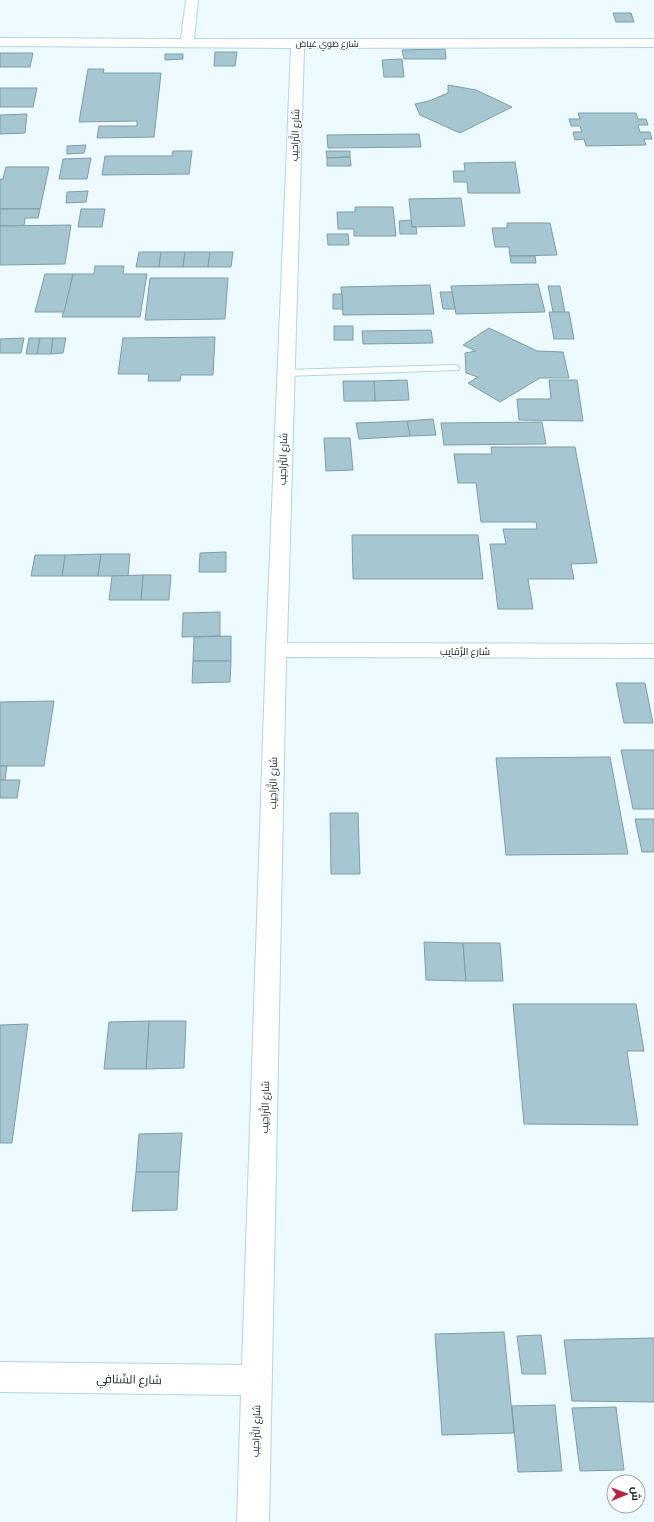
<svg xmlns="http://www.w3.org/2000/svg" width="654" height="1522" font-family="Ubuntu,Cairo,sans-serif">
	<rect width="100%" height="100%" fill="#edfaff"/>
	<!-- building -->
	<g fill="#a6c7d1" stroke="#7e9da7">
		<path d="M 613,13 L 631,13 L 634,22 L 616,22 Z"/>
		<path d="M 445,49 L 446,59 L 404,59 L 402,50 Z"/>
		<path d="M 215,52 L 237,52 L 235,66 L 214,66 Z"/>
		<path d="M 0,53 L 33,53 L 30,67 L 0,67 Z"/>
		<path d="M 165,54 L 183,54 L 183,59 L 165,60 Z"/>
		<path d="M 402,59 L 404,77 L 384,77 L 382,60 Z"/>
		<path d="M 88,69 L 104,69 L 103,73 L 161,73 L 154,137 L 97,138 L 99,126 L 137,126 L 137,121 L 79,122 Z"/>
		<path d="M 448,85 L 476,90 L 512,107 L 460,133 L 420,115 L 415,104 L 429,101 L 448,93 Z"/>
		<path d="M 0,88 L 37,88 L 33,107 L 0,107 Z"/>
		<path d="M 578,113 L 636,113 L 638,119 L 646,119 L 648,125 L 638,125 L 640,132 L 650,132 L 652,139 L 644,139 L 646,145 L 586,146 L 584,139 L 575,140 L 573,132 L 582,132 L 580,126 L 571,126 L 569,119 L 580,119 Z"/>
		<path d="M 27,114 L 25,133 L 0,134 L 0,115 Z"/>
		<path d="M 419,134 L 421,147 L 328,148 L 327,135 Z"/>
		<path d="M 86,145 L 84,153 L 67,154 L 67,146 Z"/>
		<path d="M 173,151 L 192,151 L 189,174 L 102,175 L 105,156 L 172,156 Z"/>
		<path d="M 326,151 L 350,151 L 350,157 L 327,158 Z"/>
		<path d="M 350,157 L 351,166 L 327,166 L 327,158 Z"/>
		<path d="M 91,158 L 87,179 L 59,179 L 63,159 Z"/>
		<path d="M 515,162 L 520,193 L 468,193 L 467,182 L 454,182 L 453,171 L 465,171 L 464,163 Z"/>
		<path d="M 6,167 L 49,167 L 40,209 L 0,209 L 0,179 L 3,179 Z"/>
		<path d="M 88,191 L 86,202 L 66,203 L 67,192 Z"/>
		<path d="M 461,198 L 465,226 L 412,227 L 409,199 Z"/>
		<path d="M 355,207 L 393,207 L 396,236 L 354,236 L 354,229 L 338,229 L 337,212 L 355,212 Z"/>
		<path d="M 0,209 L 40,209 L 38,218 L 25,218 L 24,226 L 0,226 Z"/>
		<path d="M 81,209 L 105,209 L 102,227 L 78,227 Z"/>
		<path d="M 411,220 L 412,227 L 416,227 L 417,234 L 400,234 L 399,221 Z"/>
		<path d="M 507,223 L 550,223 L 557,255 L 510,256 L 509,247 L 495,247 L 492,228 L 507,228 Z"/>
		<path d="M 71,225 L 65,264 L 0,265 L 0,226 Z"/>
		<path d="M 327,234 L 348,234 L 349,245 L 328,245 Z"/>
		<path d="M 139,252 L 161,252 L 159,267 L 136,267 Z"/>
		<path d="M 161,252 L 185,252 L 183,267 L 159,267 Z"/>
		<path d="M 185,252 L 210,252 L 208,267 L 183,267 Z"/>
		<path d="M 210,252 L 233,252 L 231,267 L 208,267 Z"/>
		<path d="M 510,256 L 535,256 L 536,263 L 511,263 Z"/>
		<path d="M 95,266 L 124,266 L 123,274 L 147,274 L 140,317 L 62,317 L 73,274 L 94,274 Z"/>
		<path d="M 45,274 L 73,274 L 64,312 L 35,312 Z"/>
		<path d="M 150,278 L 228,278 L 225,319 L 145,320 Z"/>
		<path d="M 538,284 L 545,312 L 456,314 L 451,286 Z"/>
		<path d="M 430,285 L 434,314 L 343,315 L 341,287 Z"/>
		<path d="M 548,286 L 560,286 L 565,313 L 553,312 Z"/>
		<path d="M 440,292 L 452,292 L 455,309 L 443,309 Z"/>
		<path d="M 333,294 L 342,294 L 343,309 L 333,309 Z"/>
		<path d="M 549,312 L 569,312 L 574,339 L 554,339 Z"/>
		<rect x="334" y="326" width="19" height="14"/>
		<path d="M 489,328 L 537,351 L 563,352 L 569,378 L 540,378 L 500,402 L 468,383 L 478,377 L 466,373 L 465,353 L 476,351 L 463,345 Z"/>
		<path d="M 431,330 L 433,343 L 363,344 L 362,331 Z"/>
		<path d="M 215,337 L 213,375 L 181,375 L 180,381 L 148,381 L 149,374 L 118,374 L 123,338 Z"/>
		<path d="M 24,338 L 21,353 L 0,353 L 0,339 Z"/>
		<path d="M 29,338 L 40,338 L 37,354 L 26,354 Z"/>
		<path d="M 40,338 L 53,338 L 51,354 L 37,354 Z"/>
		<path d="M 53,338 L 66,338 L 63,353 L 51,354 Z"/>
		<path d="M 407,380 L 409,400 L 375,401 L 374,381 Z"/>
		<path d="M 549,380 L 577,380 L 583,421 L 519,420 L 517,399 L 551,399 Z"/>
		<path d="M 343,381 L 374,381 L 375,401 L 344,401 Z"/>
		<path d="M 433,419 L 436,435 L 410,436 L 407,421 Z"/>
		<path d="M 407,421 L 410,436 L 359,439 L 356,423 Z"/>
		<path d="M 542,422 L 546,444 L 444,445 L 441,423 Z"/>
		<path d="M 324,438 L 350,438 L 353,470 L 326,471 Z"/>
		<path d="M 491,447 L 575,447 L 597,563 L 571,564 L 574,579 L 528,579 L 533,609 L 498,609 L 490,544 L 506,544 L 503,529 L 537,529 L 536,522 L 481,522 L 476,483 L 458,483 L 454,454 L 492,454 Z"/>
		<path d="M 352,535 L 478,535 L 483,579 L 353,579 Z"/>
		<path d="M 226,552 L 226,572 L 199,572 L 200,553 Z"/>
		<path d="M 101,554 L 98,576 L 62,576 L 65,555 Z"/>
		<path d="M 101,554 L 130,554 L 128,576 L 98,576 Z"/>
		<path d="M 35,555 L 65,555 L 62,576 L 31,576 Z"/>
		<path d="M 143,575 L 171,575 L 169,600 L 141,600 Z"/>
		<path d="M 143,575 L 141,600 L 109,600 L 112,576 Z"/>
		<path d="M 220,612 L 220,636 L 182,637 L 183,613 Z"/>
		<path d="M 231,636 L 231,661 L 193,661 L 194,637 Z"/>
		<path d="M 193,661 L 231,661 L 230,682 L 192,683 Z"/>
		<path d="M 616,683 L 645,683 L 653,723 L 624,723 Z"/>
		<path d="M 54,701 L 44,766 L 0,766 L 0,702 Z"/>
		<path d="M 621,750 L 654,750 L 654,809 L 633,809 Z"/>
		<path d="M 610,757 L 628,854 L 506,855 L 496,758 Z"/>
		<path d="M 0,766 L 7,766 L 5,780 L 0,780 Z"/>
		<path d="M 0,780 L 20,780 L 17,798 L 0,798 Z"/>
		<path d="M 330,813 L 358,813 L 360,874 L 331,874 Z"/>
		<path d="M 635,819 L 654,819 L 654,852 L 642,852 Z"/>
		<path d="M 424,942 L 463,943 L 466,981 L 426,980 Z"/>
		<path d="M 463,943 L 500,943 L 503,981 L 466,981 Z"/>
		<path d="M 513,1004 L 636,1004 L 644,1051 L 627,1051 L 638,1125 L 524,1124 Z"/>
		<path d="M 149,1021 L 186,1021 L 184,1068 L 146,1069 Z"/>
		<path d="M 149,1021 L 146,1069 L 104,1069 L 109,1022 Z"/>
		<path d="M 28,1024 L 12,1143 L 0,1143 L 0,1025 Z"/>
		<path d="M 182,1133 L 179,1172 L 136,1172 L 139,1134 Z"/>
		<path d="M 136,1172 L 179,1172 L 177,1210 L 132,1211 Z"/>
		<path d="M 504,1332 L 514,1433 L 442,1435 L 435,1334 Z"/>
		<path d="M 541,1335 L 546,1374 L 522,1374 L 517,1336 Z"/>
		<path d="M 654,1338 L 654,1402 L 572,1401 L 564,1340 Z"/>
		<path d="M 555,1405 L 562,1471 L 518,1472 L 512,1406 Z"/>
		<path d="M 616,1407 L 624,1470 L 580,1471 L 572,1408 Z"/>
	</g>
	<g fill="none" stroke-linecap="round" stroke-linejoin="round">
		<!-- service casing -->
		<g stroke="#b4d5e0" stroke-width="2">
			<path id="service" d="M 454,365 L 458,366 L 460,368 L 458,370 L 286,376 L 280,373 L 286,370 Z"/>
		</g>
		<!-- minor casing -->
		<g stroke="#b4d5e0" stroke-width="2">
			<path id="minor" d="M 186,0 L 198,0 L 194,39 L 654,39 L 654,47 L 304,48 L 287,643 L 654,644 L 654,658 L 286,657 L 269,1522 L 237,1522 L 241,1395 L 0,1392 L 0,1362 L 242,1365 L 266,650 L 291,48 L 0,46 L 0,38 L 181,39 Z"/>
		</g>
		<!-- service -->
		<use href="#service" fill="#fff" fill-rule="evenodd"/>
		<!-- minor -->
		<use href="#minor" fill="#fff" fill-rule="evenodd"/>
	</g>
	<g text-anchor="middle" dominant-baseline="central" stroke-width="3" stroke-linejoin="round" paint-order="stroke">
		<!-- far-street labels -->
		<g font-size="9" fill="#142125" stroke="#fff">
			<text x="327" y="44">شارع طَوِي غياض</text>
		</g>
		<!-- street labels -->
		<g font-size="10" fill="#142125" stroke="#fff">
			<text transform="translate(295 135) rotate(-88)">شارع التَّراحِيب</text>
			<text transform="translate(283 459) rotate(-88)">شارع التَّراحِيب</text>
			<text x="465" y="651">شارع الرِّقايِب</text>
			<text transform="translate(273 783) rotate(-89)">شارع التَّراحِيب</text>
			<text transform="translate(265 1107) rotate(-89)">شارع التَّراحِيب</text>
			<text transform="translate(256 1431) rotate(-88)">شارع التَّراحِيب</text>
		</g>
		<!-- near-street labels -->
		<g font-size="12" fill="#142125" stroke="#fff">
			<text transform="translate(129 1379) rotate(1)">شارع السِّنافِي</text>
		</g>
	</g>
	<!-- north arrow -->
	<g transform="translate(626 1494) rotate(89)"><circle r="19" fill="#ffffff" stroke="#a1a6a8"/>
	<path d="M0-3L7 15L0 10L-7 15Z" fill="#b62540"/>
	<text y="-6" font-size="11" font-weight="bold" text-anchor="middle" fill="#142125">ش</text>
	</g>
</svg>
